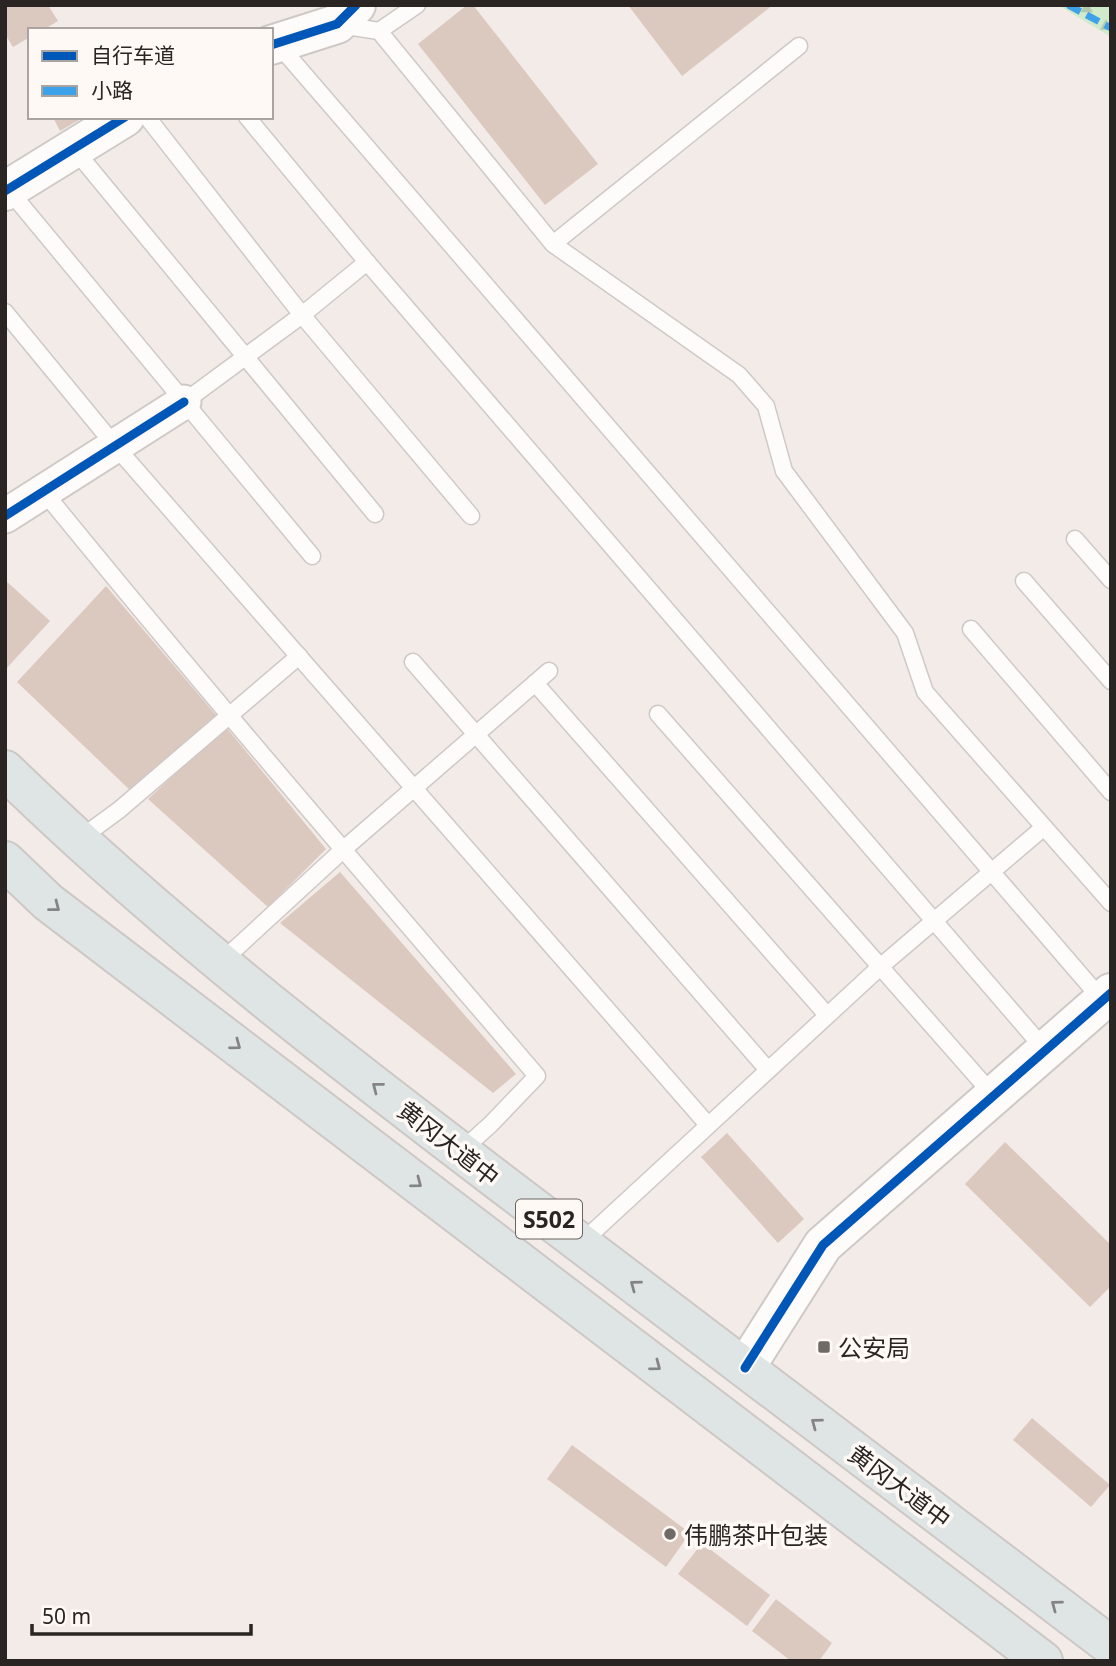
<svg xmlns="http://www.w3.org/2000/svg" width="1116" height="1666" font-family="'Noto Sans','Noto Sans SC',sans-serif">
	<defs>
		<pattern id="forest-firs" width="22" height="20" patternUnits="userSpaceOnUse" patternTransform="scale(1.75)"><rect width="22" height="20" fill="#d0eaca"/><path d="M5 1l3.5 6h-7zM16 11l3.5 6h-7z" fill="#b3c9ad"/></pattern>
	</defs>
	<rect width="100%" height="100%" fill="#f3ebe7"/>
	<!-- forest -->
	<path fill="url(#forest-firs)" d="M 1058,5 L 1111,5 L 1111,37 Z"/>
	<!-- building -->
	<g fill="#dbc9bf">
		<path d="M 5,5 L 48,5 L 58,21 L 43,30 L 30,30 L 30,37 L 13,47 L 5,34 Z"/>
		<path d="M 467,5 L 473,5 L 598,164 L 545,205 L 418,44 Z"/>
		<path d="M 628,5 L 773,5 L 682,76 Z"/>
		<path d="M 53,117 L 84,117 L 60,131 Z"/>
		<path d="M 5,580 L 50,621 L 5,670 Z"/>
		<path d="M 106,586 L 216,715 L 133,793 L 17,682 Z"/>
		<path d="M 226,727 L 326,849 L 268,907 L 148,799 Z"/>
		<path d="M 340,872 L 516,1074 L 493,1093 L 280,923 Z"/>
		<path d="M 727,1133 L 804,1219 L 778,1243 L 701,1157 Z"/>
		<path d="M 1005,1142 L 1111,1245 L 1111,1286 L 1090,1307 L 965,1184 Z"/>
		<path d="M 1032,1418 L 1110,1485 L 1091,1507 L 1013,1440 Z"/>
		<path d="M 572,1445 L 690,1533 L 666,1567 L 547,1479 Z"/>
		<path d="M 702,1543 L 770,1595 L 747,1626 L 678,1574 Z"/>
		<path d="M 776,1599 L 832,1643 L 819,1661 L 791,1661 L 752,1631 Z"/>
	</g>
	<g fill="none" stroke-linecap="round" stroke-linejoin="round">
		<!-- service casing -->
		<g stroke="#cfc9c6" stroke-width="19">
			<g id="service">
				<path d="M 340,25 L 379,31 L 553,244 L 799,46"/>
				<path d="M 379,31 L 417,5"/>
				<path d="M 277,43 L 1103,1001"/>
				<path d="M 147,117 L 302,315 L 471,516"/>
				<path d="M 247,117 L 367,262 L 1046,1051"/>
				<path d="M 74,149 L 375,514"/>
				<path d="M 8,189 L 312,556"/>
				<path d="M 553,244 L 739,375 L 766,406 L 784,471 L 905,633 L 925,692 L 1111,903"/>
				<path d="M 5,312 L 116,447 L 708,1125"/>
				<path d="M 184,402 L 302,315 L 367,262"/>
				<path d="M 44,492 C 205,690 371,882 537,1076 L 491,1124 L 460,1152"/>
				<path d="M 1075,539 L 1111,580"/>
				<path d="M 1024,581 L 1111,681"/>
				<path d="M 971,629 L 1111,792"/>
				<path d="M 413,662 L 768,1070"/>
				<path d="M 535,683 L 827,1015"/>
				<path d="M 658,714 L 994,1096"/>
				<path d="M 78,840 L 119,810 L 299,656"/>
				<path d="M 221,962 L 345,848 L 549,671"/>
				<path d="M 580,1244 L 880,967 L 1043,828"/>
			</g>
		</g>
		<!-- minor casing -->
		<g stroke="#cfc9c6" stroke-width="37">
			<path id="minor" d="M 5,516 L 184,402"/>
		</g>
		<!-- tertiary casing -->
		<g stroke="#cfc9c6" stroke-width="42">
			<g id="tertiary">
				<path d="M 271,45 L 337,24 L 356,5"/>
				<path d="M 5,191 L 125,117"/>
				<path d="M 745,1368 L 823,1245 L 1111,993"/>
			</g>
		</g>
		<!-- primary casing -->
		<g stroke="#ccc8c6" stroke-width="42">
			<g id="primary">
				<path d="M 5,770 C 173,934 359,1075 546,1217 C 734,1360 922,1503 1111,1646"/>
				<path d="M 5,861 L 48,902 L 1043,1661"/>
			</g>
		</g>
		<!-- service -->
		<use href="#service" stroke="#fdfcfb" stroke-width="16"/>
		<!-- minor -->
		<use href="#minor" stroke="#fdfcfb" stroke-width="33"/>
		<!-- tertiary -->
		<use href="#tertiary" stroke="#fdfcfb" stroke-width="38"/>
		<!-- primary -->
		<use href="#primary" stroke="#dfe5e5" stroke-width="38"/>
		<!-- quiet -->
		<path stroke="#3ea2ea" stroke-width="7" stroke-dasharray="14 7" stroke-linecap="butt" d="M 1068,5 L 1111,28"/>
		<!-- cycleway casing -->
		<g stroke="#fff9f6" stroke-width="13">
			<g id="cycleway">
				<path d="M 271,45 L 337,24 L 356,5"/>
				<path d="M 5,191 L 125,117"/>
				<path d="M 5,516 L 184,402"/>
				<path d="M 745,1368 L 823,1245 L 1111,993"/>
			</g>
		</g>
		<!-- cycleway -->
		<use href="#cycleway" stroke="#0057b8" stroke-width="9"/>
	</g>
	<!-- one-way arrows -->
	<defs><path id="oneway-chevron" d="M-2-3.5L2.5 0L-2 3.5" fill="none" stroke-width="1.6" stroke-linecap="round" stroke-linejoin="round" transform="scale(1.75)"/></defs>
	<g stroke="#848484">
		<use href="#oneway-chevron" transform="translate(55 907) rotate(38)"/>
		<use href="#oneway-chevron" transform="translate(236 1045) rotate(37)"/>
		<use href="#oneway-chevron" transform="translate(377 1087) rotate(-142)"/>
		<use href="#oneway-chevron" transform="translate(417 1183) rotate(37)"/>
		<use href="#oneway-chevron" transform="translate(635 1285) rotate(-143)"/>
		<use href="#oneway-chevron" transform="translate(656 1366) rotate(37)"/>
		<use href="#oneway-chevron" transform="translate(816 1423) rotate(-143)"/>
		<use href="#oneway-chevron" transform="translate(1056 1605) rotate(-143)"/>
	</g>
	<!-- markers -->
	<g fill="#706a67" stroke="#fff9f6" stroke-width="2.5">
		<rect x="817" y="1340" width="14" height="14" rx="3.5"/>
		<circle cx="670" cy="1534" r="7"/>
	</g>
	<g text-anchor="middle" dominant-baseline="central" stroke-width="7" stroke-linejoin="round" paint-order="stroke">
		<!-- shield labels -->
		<rect fill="#fff9f6" stroke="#6a6462" stroke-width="2" x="516" y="1199.5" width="66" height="39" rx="5"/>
		<g font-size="23" font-weight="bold" fill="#2a2422">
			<text x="549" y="1219">S502</text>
		</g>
		<!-- street labels -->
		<g font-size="24" fill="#2a2422" stroke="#fff9f6">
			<text transform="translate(449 1143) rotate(38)">黄冈大道中</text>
			<text transform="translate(900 1486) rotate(37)">黄冈大道中</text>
		</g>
		<!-- poi labels -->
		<g font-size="24" fill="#2a2422" stroke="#fff9f6" text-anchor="start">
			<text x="838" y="1347">公安局</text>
			<text x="684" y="1534">伟鹏茶叶包装</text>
		</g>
	</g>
	<!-- border -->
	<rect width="1116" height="1666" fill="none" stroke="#2a2422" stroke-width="14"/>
	<!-- legend -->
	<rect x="28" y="28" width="245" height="91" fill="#fff9f6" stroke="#aaa4a1" stroke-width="2"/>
	<rect x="42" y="51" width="35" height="10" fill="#0057b8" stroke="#aaa4a1" stroke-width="2"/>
	<text x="91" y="63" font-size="21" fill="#2a2422">自行车道</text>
	<rect x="42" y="86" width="35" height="10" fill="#3ea2ea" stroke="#aaa4a1" stroke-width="2"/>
	<text x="91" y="98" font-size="21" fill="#2a2422">小路</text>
	<!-- scale -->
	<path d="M32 1624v10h219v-10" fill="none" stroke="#2a2422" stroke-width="3.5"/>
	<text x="42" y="1624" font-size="21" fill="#2a2422" stroke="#fff9f6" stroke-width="5" paint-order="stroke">50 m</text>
</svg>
